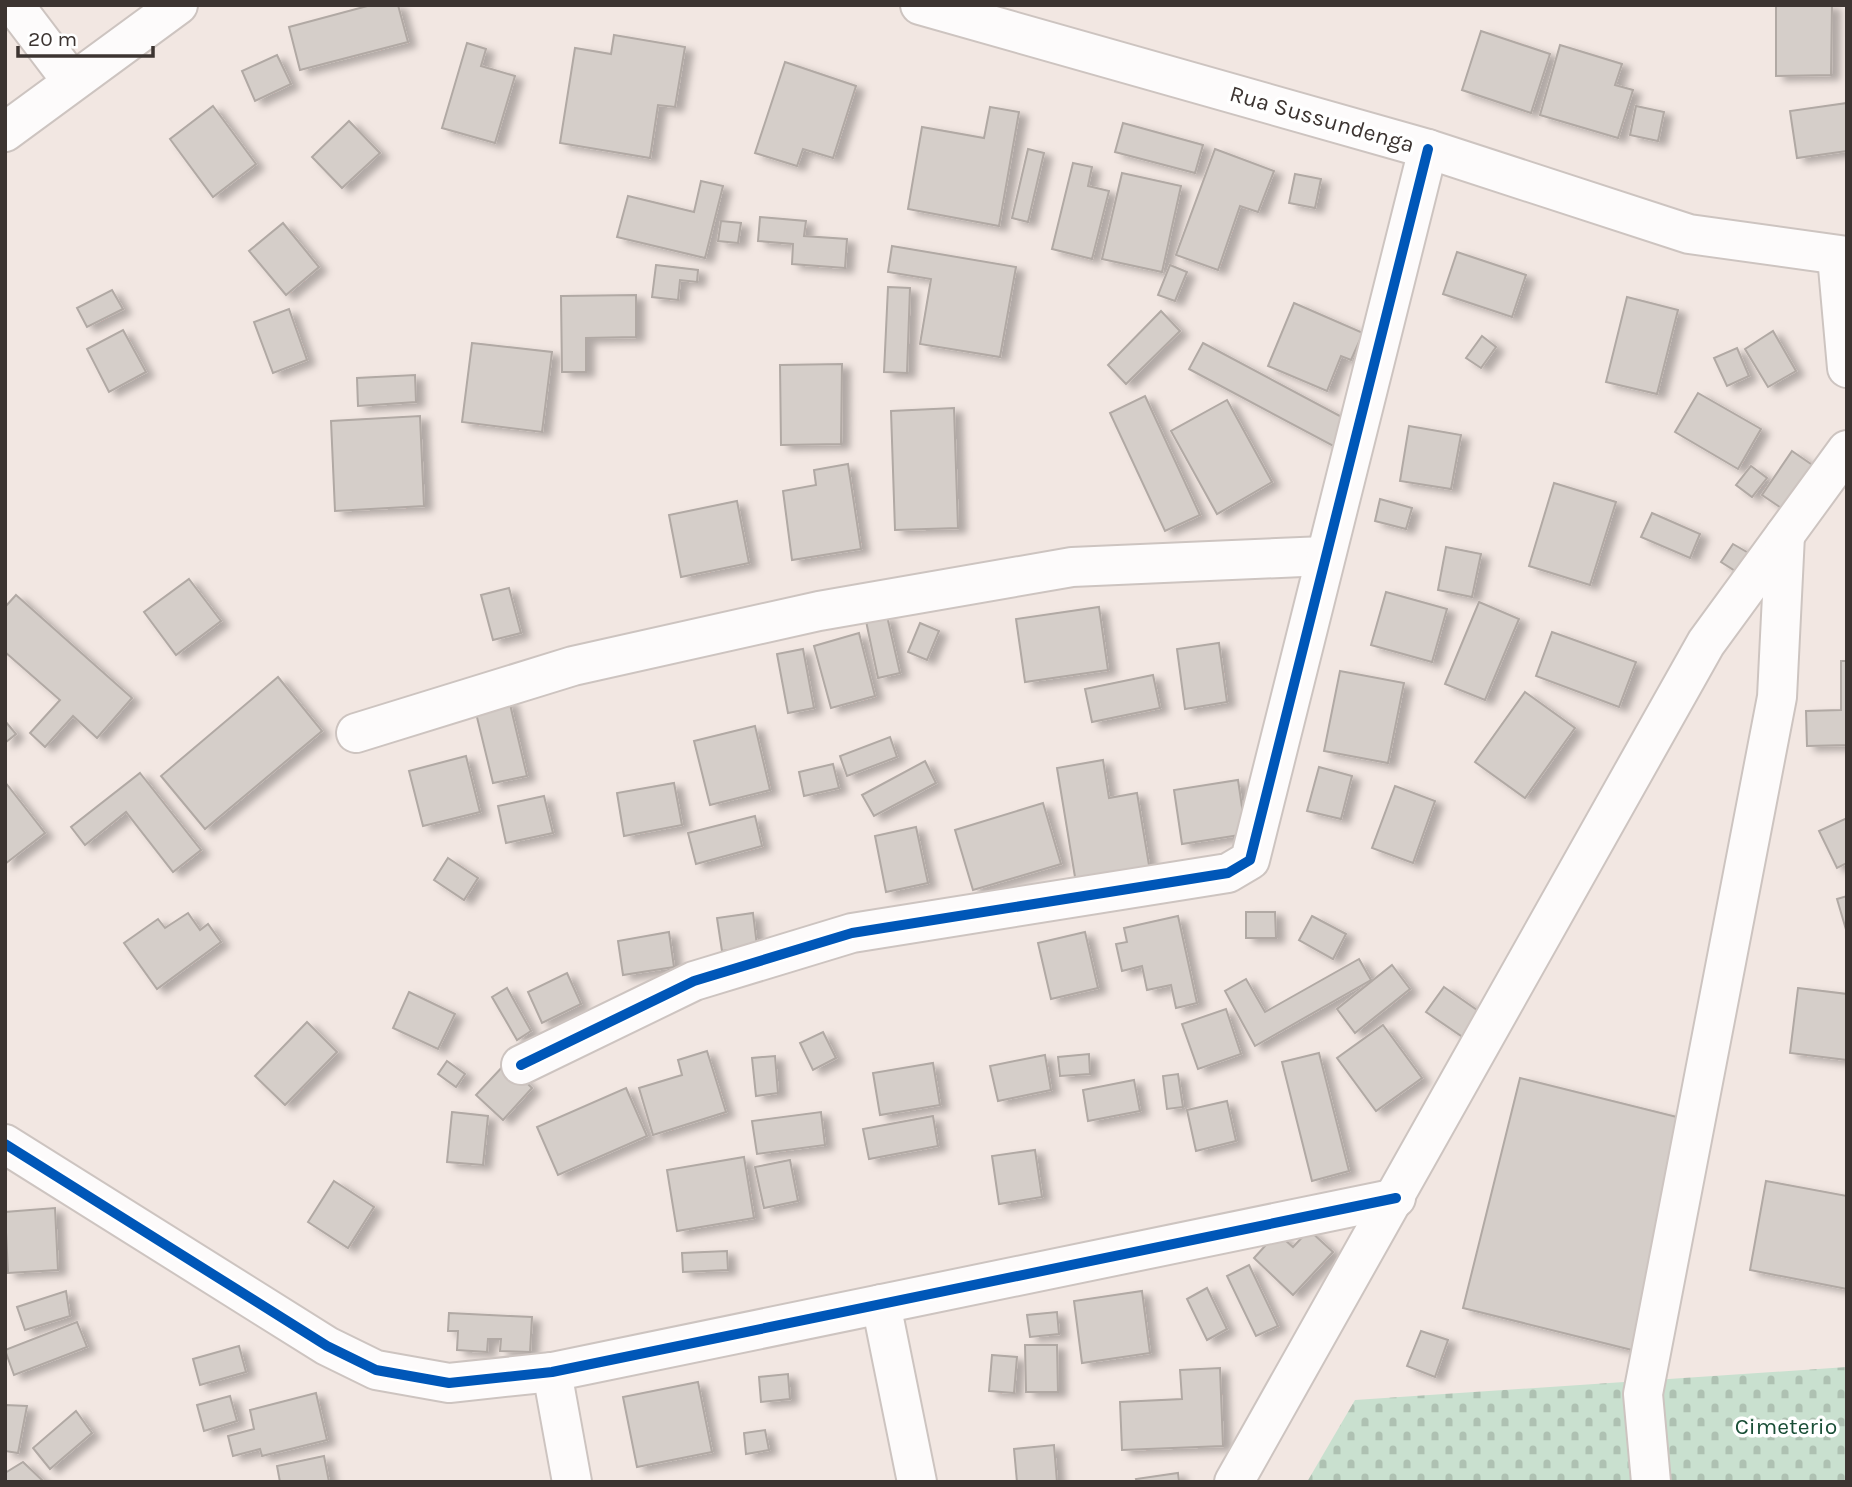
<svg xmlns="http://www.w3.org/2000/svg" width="1852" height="1487" font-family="Karla,sans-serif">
	<defs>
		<pattern id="cemetery-stones" width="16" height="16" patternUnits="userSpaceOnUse" patternTransform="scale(1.75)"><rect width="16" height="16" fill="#c9e0cf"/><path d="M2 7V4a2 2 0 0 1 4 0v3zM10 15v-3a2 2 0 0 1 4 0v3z" fill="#aec1b2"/></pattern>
		<filter id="shadow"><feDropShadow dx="8" dy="4.5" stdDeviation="3.5" flood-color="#0004"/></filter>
	</defs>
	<rect width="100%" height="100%" fill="#f2e7e2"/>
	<!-- cemetery -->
	<path fill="url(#cemetery-stones)" d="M 1847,1367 L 1847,1482 L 1307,1482 L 1355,1400 Z"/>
	<!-- building -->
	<g fill="#d5cec9" stroke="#b1a9a4" stroke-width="2" filter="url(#shadow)">
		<path d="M 371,5 L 398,5 L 408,42 L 300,70 L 289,27 Z"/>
		<path d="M 1776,5 L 1832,5 L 1831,75 L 1776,76 Z"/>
		<path d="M 1481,31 L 1550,54 L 1531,113 L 1462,90 Z"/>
		<path d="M 614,35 L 685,47 L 675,107 L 658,105 L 650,158 L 560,143 L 575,48 L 611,54 Z"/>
		<path d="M 467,43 L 486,49 L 481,66 L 515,76 L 495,143 L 442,128 Z"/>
		<path d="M 1560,45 L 1622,64 L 1615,85 L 1633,90 L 1618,138 L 1540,115 Z"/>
		<path d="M 277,55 L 291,84 L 255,101 L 242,71 Z"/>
		<path d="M 785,62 L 856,86 L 833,158 L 803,149 L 797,166 L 755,153 Z"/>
		<path d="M 1847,103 L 1847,151 L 1797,158 L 1790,111 Z"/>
		<path d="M 213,106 L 256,164 L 213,197 L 170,139 Z"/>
		<path d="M 1636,106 L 1664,112 L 1658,141 L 1630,135 Z"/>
		<path d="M 990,107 L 1019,112 L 999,226 L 908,209 L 922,127 L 984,138 Z"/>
		<path d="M 349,121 L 380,153 L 342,188 L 312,157 Z"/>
		<path d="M 1123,123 L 1203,145 L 1195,173 L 1115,152 Z"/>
		<path d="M 1028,149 L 1044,153 L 1028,222 L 1012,218 Z"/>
		<path d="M 1215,149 L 1274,171 L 1258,212 L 1240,206 L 1218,270 L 1176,255 Z"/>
		<path d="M 1073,163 L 1092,167 L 1088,186 L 1109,191 L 1092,259 L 1052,249 Z"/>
		<path d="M 1122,173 L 1181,186 L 1162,272 L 1102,259 Z"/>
		<path d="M 1295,174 L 1321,179 L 1315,208 L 1289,203 Z"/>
		<path d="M 701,181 L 723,186 L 705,258 L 617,237 L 628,196 L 694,212 Z"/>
		<path d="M 760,217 L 806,221 L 804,236 L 847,239 L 845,268 L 792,264 L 793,244 L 758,241 Z"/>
		<path d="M 721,221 L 741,223 L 738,243 L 718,241 Z"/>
		<path d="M 283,223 L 319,267 L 286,295 L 249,251 Z"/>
		<path d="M 892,246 L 1016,267 L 1000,357 L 920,344 L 931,279 L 888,272 Z"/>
		<path d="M 1457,252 L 1526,275 L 1512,317 L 1443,294 Z"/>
		<path d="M 656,265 L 698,270 L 697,282 L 680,280 L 678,300 L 652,297 Z"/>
		<path d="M 1170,265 L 1187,272 L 1175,301 L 1158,295 Z"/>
		<path d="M 888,287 L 910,288 L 907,373 L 884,372 Z"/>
		<path d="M 112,290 L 123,309 L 87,327 L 77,308 Z"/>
		<path d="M 636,295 L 636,337 L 586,338 L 586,372 L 562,372 L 561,296 Z"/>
		<path d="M 1627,297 L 1678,310 L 1657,394 L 1606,382 Z"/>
		<path d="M 1294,303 L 1363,333 L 1351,360 L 1341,356 L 1327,391 L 1268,366 Z"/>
		<path d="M 289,309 L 307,360 L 273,373 L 254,322 Z"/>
		<path d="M 1161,311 L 1180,331 L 1126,384 L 1108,365 Z"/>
		<path d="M 123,330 L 146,372 L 109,392 L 87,349 Z"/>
		<path d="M 1773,331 L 1796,371 L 1768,387 L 1745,349 Z"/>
		<path d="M 1482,336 L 1496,347 L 1481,368 L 1466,358 Z"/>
		<path d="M 472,343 L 552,352 L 542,432 L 462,422 Z"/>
		<path d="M 1203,343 L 1353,423 L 1339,449 L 1189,369 Z"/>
		<path d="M 1737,348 L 1749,376 L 1727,386 L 1714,358 Z"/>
		<path d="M 842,364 L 841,444 L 781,445 L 780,365 Z"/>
		<path d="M 415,375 L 416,402 L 358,406 L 357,378 Z"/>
		<path d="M 1698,393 L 1761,429 L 1738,469 L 1675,432 Z"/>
		<path d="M 1145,396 L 1200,515 L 1165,531 L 1110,413 Z"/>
		<path d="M 1227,400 L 1272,482 L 1217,514 L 1171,431 Z"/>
		<path d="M 954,408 L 958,528 L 895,530 L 891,411 Z"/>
		<path d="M 420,416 L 424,506 L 335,511 L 331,421 Z"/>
		<path d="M 1409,426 L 1461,435 L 1451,489 L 1400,481 Z"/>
		<path d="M 1792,451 L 1824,473 L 1793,516 L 1762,495 Z"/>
		<path d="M 848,464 L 861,549 L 792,560 L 783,491 L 816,485 L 814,470 Z"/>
		<path d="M 1751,466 L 1767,478 L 1752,497 L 1736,485 Z"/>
		<path d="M 1554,483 L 1616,502 L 1590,585 L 1529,566 Z"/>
		<path d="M 1380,499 L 1412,508 L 1406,529 L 1375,521 Z"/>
		<path d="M 737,501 L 749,563 L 681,577 L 669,515 Z"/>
		<path d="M 1652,513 L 1700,534 L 1690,558 L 1641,537 Z"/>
		<path d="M 1733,544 L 1752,555 L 1740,574 L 1721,562 Z"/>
		<path d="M 1446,547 L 1481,554 L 1472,597 L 1438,590 Z"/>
		<path d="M 189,579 L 221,621 L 176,655 L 144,612 Z"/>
		<path d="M 509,588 L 521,633 L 493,640 L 481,595 Z"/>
		<path d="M 1386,592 L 1447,609 L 1432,662 L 1371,645 Z"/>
		<path d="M 16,595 L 132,698 L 97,738 L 73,716 L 45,747 L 30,733 L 60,700 L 5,652 L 5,607 Z"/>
		<path d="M 1479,602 L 1519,619 L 1485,700 L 1445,684 Z"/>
		<path d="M 1099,607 L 1108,670 L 1025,682 L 1016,619 Z"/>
		<path d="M 887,616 L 900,673 L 878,678 L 866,621 Z"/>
		<path d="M 920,623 L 939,631 L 927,660 L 908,652 Z"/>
		<path d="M 1552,632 L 1636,662 L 1619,707 L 1536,676 Z"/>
		<path d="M 859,633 L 875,696 L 831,708 L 814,646 Z"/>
		<path d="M 1219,643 L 1227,702 L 1185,709 L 1177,649 Z"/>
		<path d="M 803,649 L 814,708 L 788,713 L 777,654 Z"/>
		<path d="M 1841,661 L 1847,661 L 1847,745 L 1807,746 L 1806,711 L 1841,710 Z"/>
		<path d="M 1340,671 L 1404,683 L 1388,763 L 1324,751 Z"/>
		<path d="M 1153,675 L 1160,708 L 1092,722 L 1085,689 Z"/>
		<path d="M 278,677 L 322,731 L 205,829 L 161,776 Z"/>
		<path d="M 1525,692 L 1575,728 L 1525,798 L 1475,762 Z"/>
		<path d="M 509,700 L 527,776 L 493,783 L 475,709 Z"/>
		<path d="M 5,721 L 16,734 L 5,743 Z"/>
		<path d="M 755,726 L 770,790 L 710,805 L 694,741 Z"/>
		<path d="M 890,737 L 897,757 L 847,776 L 840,756 Z"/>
		<path d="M 466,756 L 480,812 L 423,826 L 409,771 Z"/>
		<path d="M 1103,760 L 1109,798 L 1137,793 L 1150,871 L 1076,883 L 1057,768 Z"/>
		<path d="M 925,761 L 936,783 L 874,816 L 862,795 Z"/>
		<path d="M 833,764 L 839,788 L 804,796 L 799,772 Z"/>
		<path d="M 1319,767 L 1352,776 L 1341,819 L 1307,811 Z"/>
		<path d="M 140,773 L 201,850 L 173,872 L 126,812 L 85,845 L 71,827 Z"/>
		<path d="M 1238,780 L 1246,834 L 1182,844 L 1174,790 Z"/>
		<path d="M 5,782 L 45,833 L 5,864 Z"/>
		<path d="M 674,783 L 682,825 L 624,836 L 617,793 Z"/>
		<path d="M 1395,786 L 1435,801 L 1413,863 L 1372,848 Z"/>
		<path d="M 544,796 L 553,833 L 506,843 L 498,806 Z"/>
		<path d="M 1043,803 L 1061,864 L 973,890 L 955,830 Z"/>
		<path d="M 755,816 L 762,846 L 696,864 L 688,833 Z"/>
		<path d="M 1847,818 L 1847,863 L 1837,868 L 1819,831 Z"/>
		<path d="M 916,827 L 928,883 L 886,892 L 875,836 Z"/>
		<path d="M 448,858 L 478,878 L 464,900 L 434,880 Z"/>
		<path d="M 1847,896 L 1847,933 L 1837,899 Z"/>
		<path d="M 1246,912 L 1275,912 L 1276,938 L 1246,938 Z"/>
		<path d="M 188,913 L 200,930 L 208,924 L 221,942 L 157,989 L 124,943 L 158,919 L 165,928 Z"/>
		<path d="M 753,913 L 757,946 L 722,951 L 717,918 Z"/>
		<path d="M 1178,916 L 1197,1003 L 1176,1008 L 1171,985 L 1147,990 L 1142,966 L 1122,971 L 1116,944 L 1127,942 L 1124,928 Z"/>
		<path d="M 1312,916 L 1346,934 L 1333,959 L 1299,940 Z"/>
		<path d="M 669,932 L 674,967 L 623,975 L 618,941 Z"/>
		<path d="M 1085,932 L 1098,988 L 1051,999 L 1038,943 Z"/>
		<path d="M 1359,959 L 1371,980 L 1255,1046 L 1225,991 L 1246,979 L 1265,1012 Z"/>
		<path d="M 1392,965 L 1410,989 L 1355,1033 L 1337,1009 Z"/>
		<path d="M 567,973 L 581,1004 L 542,1023 L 528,992 Z"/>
		<path d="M 1444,987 L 1487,1017 L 1470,1042 L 1426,1012 Z"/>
		<path d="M 507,988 L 531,1031 L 517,1040 L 492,997 Z"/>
		<path d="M 1798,988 L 1847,994 L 1847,1060 L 1790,1053 Z"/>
		<path d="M 409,992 L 455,1014 L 438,1049 L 393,1028 Z"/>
		<path d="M 1226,1009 L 1241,1054 L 1198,1069 L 1182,1024 Z"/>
		<path d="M 307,1022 L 337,1052 L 285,1105 L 255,1076 Z"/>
		<path d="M 1383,1025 L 1422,1078 L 1376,1111 L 1337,1058 Z"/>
		<path d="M 823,1032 L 836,1058 L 813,1070 L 800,1043 Z"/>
		<path d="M 707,1051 L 726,1112 L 653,1135 L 639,1088 L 682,1075 L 678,1060 Z"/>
		<path d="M 1319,1053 L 1349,1171 L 1312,1181 L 1282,1062 Z"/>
		<path d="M 1089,1054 L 1090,1074 L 1060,1076 L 1058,1057 Z"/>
		<path d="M 1045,1055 L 1051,1090 L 998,1101 L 990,1066 Z"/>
		<path d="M 775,1056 L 778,1093 L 756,1096 L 752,1058 Z"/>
		<path d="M 447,1061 L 465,1074 L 456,1087 L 438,1074 Z"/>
		<path d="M 506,1063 L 532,1088 L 503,1120 L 476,1095 Z"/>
		<path d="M 933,1063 L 940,1105 L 880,1115 L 873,1073 Z"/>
		<path d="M 1178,1074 L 1183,1107 L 1167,1109 L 1163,1076 Z"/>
		<path d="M 1520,1078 L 1689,1120 L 1632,1350 L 1463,1308 Z"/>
		<path d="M 1134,1080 L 1140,1111 L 1088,1121 L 1083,1090 Z"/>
		<path d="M 626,1088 L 647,1136 L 558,1175 L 537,1127 Z"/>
		<path d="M 1227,1101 L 1236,1141 L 1196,1151 L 1187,1110 Z"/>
		<path d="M 452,1112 L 488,1116 L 483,1165 L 447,1162 Z"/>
		<path d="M 821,1112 L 825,1145 L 757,1154 L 752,1121 Z"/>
		<path d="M 933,1116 L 938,1146 L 869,1159 L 863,1129 Z"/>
		<path d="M 1035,1150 L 1042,1197 L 999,1204 L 992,1156 Z"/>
		<path d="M 744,1157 L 754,1218 L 677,1231 L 667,1170 Z"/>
		<path d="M 790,1160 L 798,1201 L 764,1208 L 755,1167 Z"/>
		<path d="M 334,1181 L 374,1207 L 348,1248 L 308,1222 Z"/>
		<path d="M 1766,1181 L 1847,1196 L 1847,1289 L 1750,1270 Z"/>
		<path d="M 55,1208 L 58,1270 L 8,1273 L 5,1212 Z"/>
		<path d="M 1309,1230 L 1333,1252 L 1293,1295 L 1254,1258 L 1277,1233 L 1293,1247 Z"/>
		<path d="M 727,1251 L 728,1270 L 683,1272 L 682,1253 Z"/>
		<path d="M 1249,1265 L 1278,1326 L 1256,1336 L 1227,1276 Z"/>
		<path d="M 1207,1288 L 1227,1329 L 1207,1340 L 1187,1299 Z"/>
		<path d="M 66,1291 L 70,1316 L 25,1330 L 17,1307 Z"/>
		<path d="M 1142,1291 L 1150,1353 L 1082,1363 L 1074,1301 Z"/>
		<path d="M 1057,1312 L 1059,1334 L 1030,1337 L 1027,1315 Z"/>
		<path d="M 449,1313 L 532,1317 L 530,1352 L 500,1351 L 501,1339 L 488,1339 L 487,1352 L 457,1350 L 458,1331 L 448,1331 Z"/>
		<path d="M 77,1322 L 87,1347 L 14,1375 L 5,1350 Z"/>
		<path d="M 1421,1331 L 1448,1340 L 1435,1377 L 1407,1366 Z"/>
		<path d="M 1025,1345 L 1057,1345 L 1058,1392 L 1026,1392 Z"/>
		<path d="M 239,1346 L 246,1372 L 200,1385 L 193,1359 Z"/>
		<path d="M 992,1355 L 1017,1357 L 1014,1393 L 989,1391 Z"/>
		<path d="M 1220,1368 L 1223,1446 L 1122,1450 L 1120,1402 L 1182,1399 L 1180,1370 Z"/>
		<path d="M 788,1374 L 790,1399 L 761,1402 L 759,1377 Z"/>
		<path d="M 698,1382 L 712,1452 L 637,1467 L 623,1397 Z"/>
		<path d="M 316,1393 L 327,1440 L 262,1456 L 260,1449 L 233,1456 L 228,1436 L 254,1429 L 250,1410 Z"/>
		<path d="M 230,1396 L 237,1421 L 204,1431 L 197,1405 Z"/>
		<path d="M 5,1405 L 27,1406 L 18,1453 L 5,1451 Z"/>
		<path d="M 76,1411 L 92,1433 L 50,1469 L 33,1448 Z"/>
		<path d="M 765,1430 L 769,1450 L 746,1454 L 744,1433 Z"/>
		<path d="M 1054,1445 L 1057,1482 L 1017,1482 L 1014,1449 Z"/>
		<path d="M 324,1456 L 329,1482 L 280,1482 L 277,1466 Z"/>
		<path d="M 23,1462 L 44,1482 L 5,1482 L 5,1473 Z"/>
		<path d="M 1178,1473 L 1179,1482 L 1137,1482 L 1136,1479 Z"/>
	</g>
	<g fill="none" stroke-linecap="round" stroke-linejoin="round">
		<!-- minor casing -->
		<g stroke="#cdc4c0" stroke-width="42">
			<g id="minor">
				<path d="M 14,5 L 71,80"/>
				<path d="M 920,5 L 1428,149 L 1689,234 L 1847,256"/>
				<path d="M 5,132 L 178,5"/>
				<path d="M 1837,256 L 1847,368"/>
				<path d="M 356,733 L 573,666 L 819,611 L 1072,567 L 1325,556"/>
				<path d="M 521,1065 L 694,981 L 852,933 L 1228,873 L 1250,860 L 1428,149"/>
				<path d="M 5,1144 L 327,1346 L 376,1370 L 449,1383 L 552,1372 L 1396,1198"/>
				<path d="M 881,1304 L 917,1482"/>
				<path d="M 552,1372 L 572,1482"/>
				<path d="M 1234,1482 L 1706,643 L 1847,450"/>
				<path d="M 1651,1482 L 1643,1394 L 1777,697 L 1785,535"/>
			</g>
		</g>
		<!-- minor -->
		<use href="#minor" stroke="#fdfbfb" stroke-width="38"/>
		<!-- cycleway casing -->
		<g stroke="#fff" stroke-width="15">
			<g id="cycleway">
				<path d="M 521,1065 L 694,981 L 852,933 L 1228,873 L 1250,860 L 1428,149"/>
				<path d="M 5,1144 L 327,1346 L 376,1370 L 449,1383 L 552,1372 L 1396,1198"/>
			</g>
		</g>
		<!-- cycleway -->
		<use href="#cycleway" stroke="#0057b8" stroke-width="10"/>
	</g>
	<g text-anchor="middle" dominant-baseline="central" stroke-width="7" stroke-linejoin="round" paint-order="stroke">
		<!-- street labels -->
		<g font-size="23" fill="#3c3431" stroke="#fff">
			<text transform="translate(1322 119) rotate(16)">Rua Sussundenga</text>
		</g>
		<!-- park labels -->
		<g font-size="23" fill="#194e36" stroke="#fff">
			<text x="1786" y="1426">Cimeterio</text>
		</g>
	</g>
	<!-- border -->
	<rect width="1852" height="1487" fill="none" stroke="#3c3431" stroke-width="14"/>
	<!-- scale -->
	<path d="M18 46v10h135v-10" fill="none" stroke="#3c3431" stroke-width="3.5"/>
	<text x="28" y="46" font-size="21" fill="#3c3431" stroke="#ffffff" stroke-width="5" paint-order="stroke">20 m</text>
</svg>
